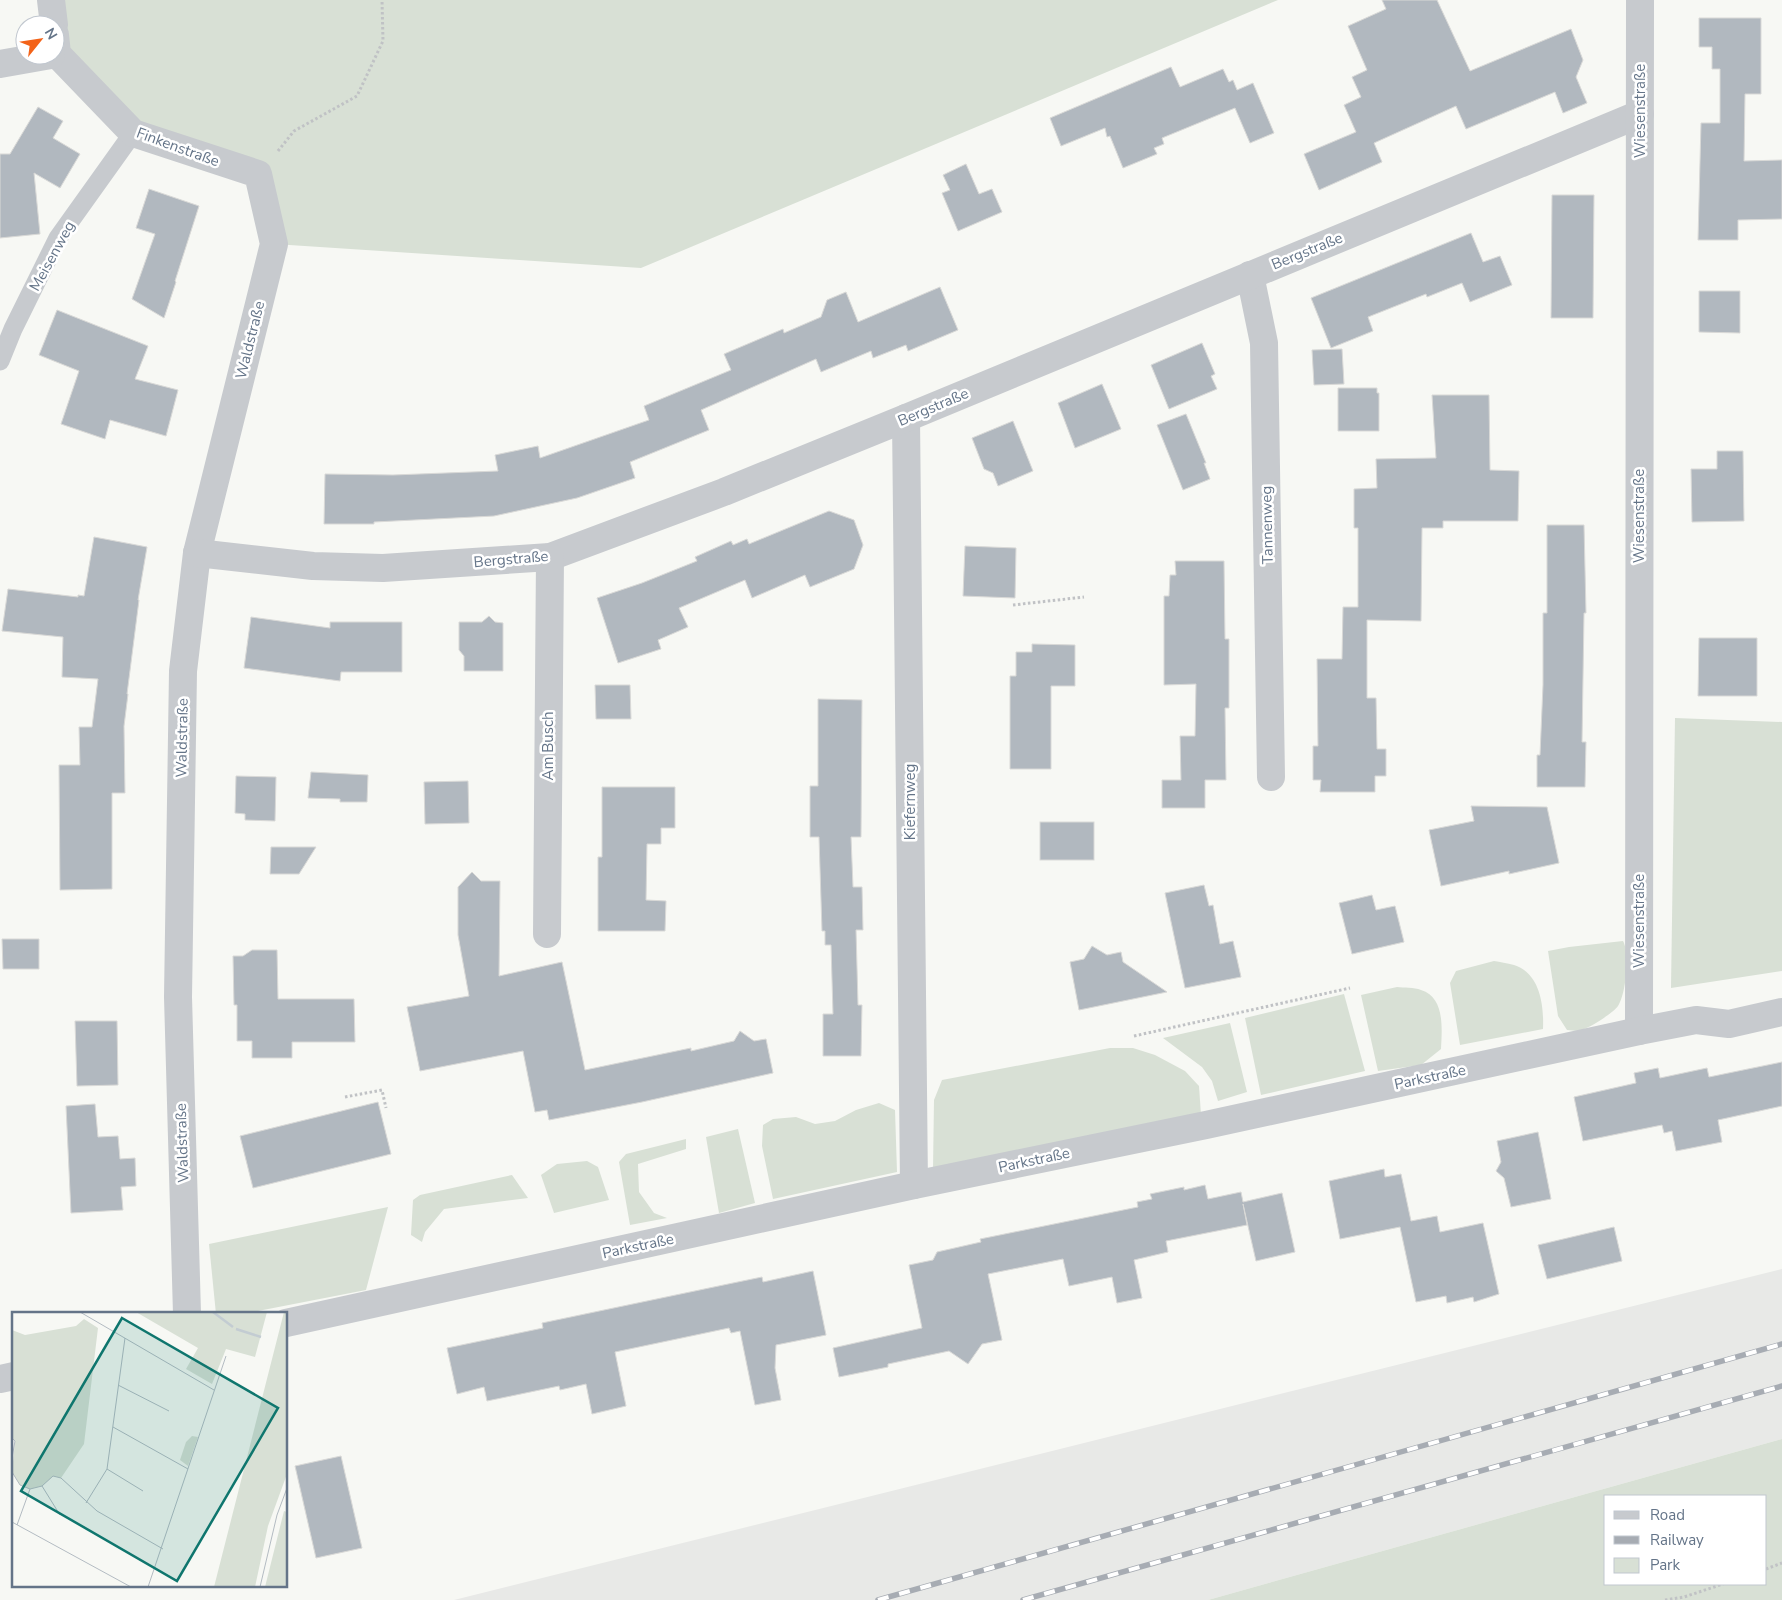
<svg xmlns="http://www.w3.org/2000/svg" width="1782" height="1600" font-family="'Nunito Sans',sans-serif">
	<rect width="100%" height="100%" fill="#f7f8f4"/>
	<!-- built -->
	<path fill="#e8e9e7" d="M 1782,1269 L 1782,1439 L 1208,1600 L 454,1600 Z"/>
	<!-- green -->
	<g fill="#d8e0d5" fill-rule="evenodd">
		<path d="M 51,0 L 1278,0 L 641,268 L 274,244 L 258,174 L 133,133 L 57,54 Z"/>
		<path d="M 1675,718 L 1782,722 L 1782,971 L 1671,988 Z"/>
		<path d="M 1623,941 C 1630,953 1626,994 1618,1006 C 1613,1013 1587,1030 1578,1031 C 1575,1031 1570,1030 1567,1030 L 1558,1016 L 1548,951 L 1569,947 Z"/>
		<path d="M 1494,961 C 1500,962 1507,963 1514,965 C 1540,973 1544,1005 1543,1029 L 1460,1045 L 1450,983 L 1456,971 Z"/>
		<path d="M 1397,987 C 1404,988 1414,987 1421,990 C 1445,997 1442,1029 1441,1049 L 1421,1065 L 1378,1071 L 1361,995 Z"/>
		<path d="M 1344,994 L 1365,1071 L 1261,1095 L 1245,1018 Z"/>
		<path d="M 1230,1023 L 1247,1092 L 1218,1101 L 1212,1081 L 1202,1067 L 1163,1038 Z"/>
		<path d="M 1110,1048 L 1133,1048 L 1155,1055 L 1185,1071 L 1199,1086 L 1201,1115 L 933,1170 L 934,1100 L 942,1080 Z"/>
		<path d="M 879,1103 L 895,1110 L 897,1172 L 773,1199 L 762,1146 L 763,1125 L 773,1119 L 796,1117 L 815,1124 L 835,1121 L 856,1110 Z"/>
		<path d="M 738,1129 L 755,1203 L 719,1213 L 706,1137 Z"/>
		<path d="M 686,1139 L 686,1149 L 638,1164 L 639,1192 L 654,1213 L 667,1218 L 630,1225 L 619,1162 L 626,1154 Z"/>
		<path d="M 587,1161 L 598,1167 L 609,1200 L 554,1213 L 541,1175 L 557,1164 Z"/>
		<path d="M 512,1175 L 528,1198 L 444,1209 L 425,1232 L 422,1242 L 411,1235 L 413,1200 L 420,1195 Z"/>
		<path d="M 388,1207 L 366,1290 L 242,1314 L 216,1314 L 209,1244 Z"/>
		<path d="M 1782,1439 L 1782,1600 L 1208,1600 ZM 1606,1496 L 1766,1496 L 1766,1584 L 1606,1584 Z"/>
	</g>
	<!-- building -->
	<g fill="#b1b8bf" stroke="#d9d9d7">
		<path d="M 1382,0 L 1437,0 L 1470,71 L 1571,29 L 1583,60 L 1576,77 L 1587,103 L 1563,113 L 1555,92 L 1466,129 L 1456,106 L 1374,143 L 1382,162 L 1319,190 L 1304,154 L 1356,132 L 1344,105 L 1361,97 L 1352,77 L 1367,70 L 1348,26 L 1386,9 Z"/>
		<path d="M 1699,18 L 1761,18 L 1761,94 L 1745,94 L 1744,161 L 1782,160 L 1782,219 L 1738,220 L 1738,240 L 1698,240 L 1701,123 L 1720,123 L 1720,69 L 1712,69 L 1712,47 L 1699,47 Z"/>
		<path d="M 1171,67 L 1180,87 L 1223,69 L 1229,82 L 1233,80 L 1237,90 L 1253,83 L 1274,133 L 1250,143 L 1235,108 L 1162,138 L 1164,144 L 1154,148 L 1157,154 L 1123,168 L 1110,136 L 1107,137 L 1105,128 L 1061,146 L 1050,118 Z"/>
		<path d="M 38,107 L 63,121 L 53,138 L 80,154 L 60,188 L 34,173 L 40,234 L 0,238 L 0,154 L 10,154 Z"/>
		<path d="M 966,164 L 979,194 L 992,189 L 1002,212 L 958,231 L 942,193 L 950,190 L 943,175 Z"/>
		<path d="M 149,189 L 199,206 L 175,281 L 176,282 L 164,318 L 132,299 L 155,234 L 136,228 Z"/>
		<path d="M 1552,195 L 1594,195 L 1593,318 L 1551,318 Z"/>
		<path d="M 1471,233 L 1483,262 L 1500,256 L 1512,285 L 1470,302 L 1462,283 L 1427,297 L 1426,294 L 1368,317 L 1373,331 L 1331,348 L 1311,298 Z"/>
		<path d="M 940,287 L 958,330 L 908,351 L 906,345 L 873,358 L 871,351 L 821,372 L 816,359 L 701,410 L 709,430 L 630,462 L 635,478 L 577,498 L 494,516 L 374,522 L 374,524 L 324,524 L 325,474 L 393,475 L 498,471 L 495,455 L 538,446 L 540,458 L 649,420 L 644,406 L 731,370 L 724,354 L 783,329 L 784,333 L 821,317 L 827,300 L 846,292 L 858,322 Z"/>
		<path d="M 1699,291 L 1740,291 L 1740,333 L 1699,332 Z"/>
		<path d="M 57,310 L 148,346 L 135,379 L 178,390 L 166,436 L 110,420 L 105,439 L 61,424 L 79,371 L 39,355 Z"/>
		<path d="M 1202,343 L 1215,374 L 1211,376 L 1217,389 L 1169,409 L 1151,365 Z"/>
		<path d="M 1342,349 L 1344,384 L 1314,385 L 1312,350 Z"/>
		<path d="M 1102,384 L 1121,429 L 1075,448 L 1058,403 Z"/>
		<path d="M 1338,388 L 1377,388 L 1377,393 L 1379,393 L 1379,431 L 1338,431 Z"/>
		<path d="M 1432,395 L 1489,395 L 1490,470 L 1519,471 L 1518,521 L 1443,521 L 1443,528 L 1422,528 L 1421,621 L 1367,620 L 1367,698 L 1376,698 L 1377,749 L 1386,749 L 1386,776 L 1375,776 L 1375,792 L 1320,792 L 1321,780 L 1313,780 L 1313,746 L 1318,746 L 1317,659 L 1342,659 L 1343,607 L 1358,607 L 1358,528 L 1354,528 L 1354,489 L 1377,488 L 1376,459 L 1436,458 Z"/>
		<path d="M 1186,414 L 1206,463 L 1204,463 L 1210,479 L 1183,490 L 1157,425 Z"/>
		<path d="M 1013,421 L 1033,471 L 998,486 L 993,473 L 984,469 L 972,438 Z"/>
		<path d="M 1717,451 L 1743,451 L 1744,521 L 1692,522 L 1691,469 L 1717,469 Z"/>
		<path d="M 829,511 L 854,520 L 863,545 L 854,569 L 810,587 L 805,575 L 752,598 L 745,580 L 679,608 L 688,627 L 658,640 L 661,649 L 618,663 L 597,598 L 642,583 L 697,561 L 695,557 L 731,541 L 733,545 L 747,539 L 749,544 Z"/>
		<path d="M 1547,525 L 1584,525 L 1586,613 L 1584,613 L 1582,742 L 1586,742 L 1585,787 L 1537,787 L 1537,755 L 1540,755 L 1543,685 L 1543,613 L 1547,613 Z"/>
		<path d="M 94,537 L 147,547 L 138,600 L 139,600 L 127,694 L 128,694 L 124,726 L 125,793 L 112,793 L 112,889 L 60,890 L 59,765 L 80,765 L 79,727 L 92,727 L 98,679 L 62,677 L 63,637 L 2,631 L 8,589 L 78,597 L 78,595 L 84,596 Z"/>
		<path d="M 965,546 L 1016,548 L 1015,598 L 963,596 Z"/>
		<path d="M 1175,561 L 1224,561 L 1225,639 L 1229,639 L 1229,708 L 1225,708 L 1226,780 L 1205,780 L 1205,808 L 1162,808 L 1162,780 L 1181,780 L 1180,736 L 1195,736 L 1196,684 L 1164,685 L 1164,596 L 1169,596 L 1170,575 L 1176,575 Z"/>
		<path d="M 489,616 L 495,622 L 503,623 L 503,671 L 464,671 L 464,656 L 459,650 L 459,622 L 482,622 Z"/>
		<path d="M 251,617 L 330,628 L 330,622 L 402,622 L 402,672 L 341,672 L 340,681 L 244,668 Z"/>
		<path d="M 1699,638 L 1757,638 L 1757,696 L 1698,696 Z"/>
		<path d="M 1032,644 L 1075,645 L 1075,686 L 1051,686 L 1051,769 L 1010,769 L 1010,676 L 1016,676 L 1016,652 L 1032,652 Z"/>
		<path d="M 595,685 L 630,685 L 631,719 L 596,719 Z"/>
		<path d="M 818,699 L 862,700 L 861,837 L 851,837 L 853,887 L 862,887 L 863,930 L 856,930 L 858,1005 L 862,1005 L 861,1056 L 823,1056 L 823,1014 L 833,1014 L 831,945 L 825,945 L 825,931 L 822,931 L 819,837 L 810,837 L 810,786 L 818,786 Z"/>
		<path d="M 311,772 L 368,775 L 367,802 L 340,802 L 340,799 L 308,798 Z"/>
		<path d="M 236,776 L 276,777 L 275,821 L 245,820 L 245,814 L 235,813 Z"/>
		<path d="M 468,781 L 469,823 L 425,824 L 424,782 Z"/>
		<path d="M 602,787 L 675,787 L 675,828 L 661,828 L 661,844 L 647,844 L 646,900 L 666,901 L 665,931 L 598,931 L 598,857 L 602,857 Z"/>
		<path d="M 1471,806 L 1547,807 L 1559,863 L 1509,874 L 1509,871 L 1441,886 L 1429,830 L 1474,821 Z"/>
		<rect x="1040" y="822" width="54" height="38"/>
		<path d="M 271,847 L 316,847 L 299,874 L 270,874 Z"/>
		<path d="M 472,872 L 481,881 L 500,881 L 499,976 L 562,962 L 585,1070 L 691,1048 L 691,1051 L 734,1041 L 740,1031 L 754,1041 L 766,1039 L 773,1073 L 642,1102 L 549,1120 L 547,1110 L 535,1112 L 523,1051 L 420,1071 L 407,1007 L 469,996 L 458,935 L 458,887 Z"/>
		<path d="M 1204,885 L 1209,906 L 1213,905 L 1220,944 L 1233,941 L 1241,977 L 1185,988 L 1165,893 Z"/>
		<path d="M 1372,895 L 1376,910 L 1395,906 L 1404,942 L 1352,954 L 1339,903 Z"/>
		<path d="M 2,939 L 39,939 L 39,969 L 3,969 Z"/>
		<path d="M 1092,946 L 1107,955 L 1121,952 L 1123,962 L 1167,992 L 1079,1010 L 1070,962 L 1084,959 Z"/>
		<path d="M 252,950 L 277,950 L 278,999 L 354,999 L 355,1042 L 292,1042 L 292,1058 L 252,1058 L 252,1041 L 237,1041 L 237,1005 L 234,1005 L 233,956 L 243,956 Z"/>
		<path d="M 75,1021 L 117,1021 L 118,1085 L 77,1086 Z"/>
		<path d="M 1782,1062 L 1782,1106 L 1718,1120 L 1722,1142 L 1676,1151 L 1672,1131 L 1664,1133 L 1662,1125 L 1583,1141 L 1574,1097 L 1636,1083 L 1634,1073 L 1658,1068 L 1660,1078 L 1707,1068 L 1709,1077 Z"/>
		<path d="M 378,1102 L 391,1154 L 253,1188 L 240,1136 Z"/>
		<path d="M 95,1104 L 98,1137 L 118,1136 L 120,1159 L 135,1158 L 136,1186 L 121,1187 L 123,1210 L 71,1213 L 66,1106 Z"/>
		<path d="M 1538,1132 L 1551,1199 L 1511,1207 L 1504,1178 L 1496,1171 L 1501,1162 L 1497,1141 Z"/>
		<path d="M 1384,1169 L 1385,1177 L 1401,1174 L 1411,1221 L 1437,1216 L 1440,1232 L 1483,1223 L 1499,1294 L 1474,1302 L 1473,1297 L 1447,1303 L 1446,1296 L 1416,1302 L 1400,1227 L 1340,1239 L 1329,1181 Z"/>
		<path d="M 1205,1185 L 1208,1199 L 1241,1192 L 1243,1202 L 1282,1193 L 1295,1252 L 1256,1261 L 1243,1204 L 1247,1225 L 1166,1241 L 1168,1252 L 1134,1260 L 1142,1298 L 1117,1303 L 1112,1277 L 1069,1286 L 1063,1259 L 988,1274 L 1002,1340 L 982,1344 L 968,1364 L 949,1351 L 888,1364 L 888,1367 L 839,1377 L 833,1348 L 922,1328 L 909,1265 L 933,1260 L 937,1252 L 981,1242 L 980,1239 L 1138,1207 L 1137,1202 L 1152,1199 L 1150,1194 L 1184,1187 L 1184,1190 Z"/>
		<path d="M 1614,1227 L 1622,1261 L 1547,1279 L 1538,1245 Z"/>
		<path d="M 813,1271 L 826,1335 L 776,1345 L 775,1368 L 781,1400 L 755,1405 L 740,1331 L 731,1333 L 729,1328 L 615,1352 L 626,1406 L 592,1414 L 586,1384 L 560,1390 L 559,1386 L 487,1401 L 484,1387 L 457,1394 L 447,1348 L 543,1328 L 542,1323 L 733,1283 L 762,1277 L 763,1282 Z"/>
		<path d="M 341,1456 L 362,1548 L 316,1558 L 295,1466 Z"/>
	</g>
	<g fill="none" stroke-linecap="round" stroke-linejoin="round">
		<!-- path -->
		<g stroke="#c0c2c5" stroke-width="3" stroke-dasharray="2.5 2.5" stroke-linecap="butt">
			<path d="M 278,151 L 294,131 L 357,96 L 383,41 L 382,0"/>
			<path d="M 1013,605 L 1084,597"/>
			<path d="M 1134,1036 L 1350,988"/>
			<path d="M 345,1097 L 382,1090 L 386,1108"/>
			<path d="M 1766,1569 L 1782,1563"/>
			<path d="M 1665,1600 L 1684,1597 L 1723,1584"/>
		</g>
		<!-- service -->
		<path stroke="#c7cace" stroke-width="19" d="M 0,361 L 13,329 L 58,238 L 133,133"/>
		<!-- minor -->
		<g stroke="#c7cace" stroke-width="28">
			<path d="M 51,0 L 54,25"/>
			<path d="M 55,35 L 57,54 L 133,133 L 258,174 L 274,244 L 197,553 L 183,671 L 178,997 L 187,1314"/>
			<path d="M 0,64 L 51,55"/>
			<path d="M 1250,275 L 1264,343 L 1271,777"/>
			<path d="M 906,418 L 914,1185"/>
			<path d="M 197,553 L 313,566 L 383,568 L 550,557 L 724,492 L 906,418 L 1640,114"/>
			<path d="M 547,934 L 550,557"/>
			<path d="M 1639,1031 L 1640,0"/>
			<path d="M 286,1323 L 914,1185 L 1206,1125 L 1639,1031 L 1696,1020 L 1729,1024 L 1782,1012"/>
			<path d="M 0,1379 L 14,1376"/>
		</g>
		<!-- rail casing -->
		<g stroke="#a7acb3" stroke-width="5.5">
			<g id="rail">
				<path d="M 878,1600 L 1782,1344"/>
				<path d="M 1023,1600 L 1782,1386"/>
			</g>
		</g>
		<!-- rail -->
		<use href="#rail" stroke="#fff" stroke-width="4" stroke-dasharray="11" stroke-linecap="butt"/>
	</g>
	<g text-anchor="middle" dominant-baseline="central" stroke-width="5" stroke-linejoin="round" paint-order="stroke">
		<!-- street labels -->
		<g font-size="15" fill="#647488" stroke="#fff">
			<text transform="translate(1640 111) rotate(-90)">Wiesenstraße</text>
			<text transform="translate(178 147) rotate(20)">Finkenstraße</text>
			<text transform="translate(1307 251) rotate(-22)">Bergstraße</text>
			<text transform="translate(52 256) rotate(-61)">Meisenweg</text>
			<text transform="translate(250 340) rotate(-76)">Waldstraße</text>
			<text transform="translate(933 407) rotate(-23)">Bergstraße</text>
			<text transform="translate(1639 516) rotate(-90)">Wiesenstraße</text>
			<text transform="translate(1267 525) rotate(-91)">Tannenweg</text>
			<text transform="translate(511 559) rotate(-5)">Bergstraße</text>
			<text transform="translate(182 738) rotate(-89)">Waldstraße</text>
			<text transform="translate(548 746) rotate(-90)">Am Busch</text>
			<text transform="translate(910 802) rotate(-90)">Kiefernweg</text>
			<text transform="translate(1639 921) rotate(-90)">Wiesenstraße</text>
			<text transform="translate(1430 1077) rotate(-12)">Parkstraße</text>
			<text transform="translate(182 1143) rotate(-92)">Waldstraße</text>
			<text transform="translate(1034 1160) rotate(-12)">Parkstraße</text>
			<text transform="translate(638 1246) rotate(-12)">Parkstraße</text>
		</g>
	</g>
	<!-- overview -->
	<g transform="translate(12 1312)">
		<rect width="275" height="275" fill="#f7f8f4"/>
		<path d="M 124,0 L 255,0 L 243,45 L 214,37 L 200,72 L 174,57 L 186,36 ZM 272,0 L 275,0 L 275,162 L 256,214 L 243,275 L 202,275 ZM 72,7 L 86,16 L 72,132 L 49,166 L 41,164 L 30,174 L 18,177 L 8,173 L 0,160 L 3,129 L 0,126 L 0,18 L 13,23 L 64,14 ZM 180,124 L 186,125 L 176,154 L 168,148 L 174,130 ZM 272,199 L 275,200 L 275,275 L 253,275 Z" fill="#d8e0d5"/>
		<path fill="none" stroke="#c3ccd2" stroke-width="2.5" d="M 201,0 L 221,15M 224,17 L 249,25"/>
		<path fill="none" stroke="#b3bbc2" stroke-width="1" d="M 68,0 L 202,78M 106,73 L 157,99M 101,115 L 176,157M 0,126 L 3,129 L 0,146M 95,157 L 131,179M 0,160 L 8,173 L 18,177 L 30,174 L 41,164 L 49,166 L 85,199 L 151,237M 30,174 L 48,203M 74,191 L 95,157 L 113,26M 0,210 L 119,275M 5,213 L 18,177M 136,275 L 214,44M 248,275 L 265,203 L 275,176"/>
		<path fill="#0f766e" fill-opacity="0.15" stroke="#0f766e" stroke-width="2.5" d="M 110,6 L 266,96 L 165,269 L 9,179 Z"/>
		<rect width="275" height="275" fill="none" stroke="#647488" stroke-width="2.5"/>
	</g>
	<!-- legend -->
	<rect x="1604" y="1495" width="162" height="90" fill="#ffffff" stroke="#c1c7cf"/>
	<rect x="1614" y="1511" width="25" height="8" fill="#c7cace" stroke="#c1c7cf"/>
	<text x="1650" y="1520" font-size="15" fill="#647488">Road</text>
	<rect x="1614" y="1536" width="25" height="8" fill="#a7acb3" stroke="#c1c7cf"/>
	<text x="1650" y="1545" font-size="15" fill="#647488">Railway</text>
	<rect x="1614" y="1558" width="25" height="15" fill="#d8e0d5" stroke="#c1c7cf"/>
	<text x="1650" y="1570" font-size="15" fill="#647488">Park</text>
	<!-- north arrow -->
	<g transform="translate(40 40) rotate(60)"><circle r="24" fill="#ffffff" stroke="#c1c7cf"/>
	<path d="M0-4L9 19L0 12L-9 19Z" fill="#f36319"/>
	<text y="-8" font-size="14" font-weight="bold" text-anchor="middle" fill="#647488">N</text>
	</g>
</svg>
